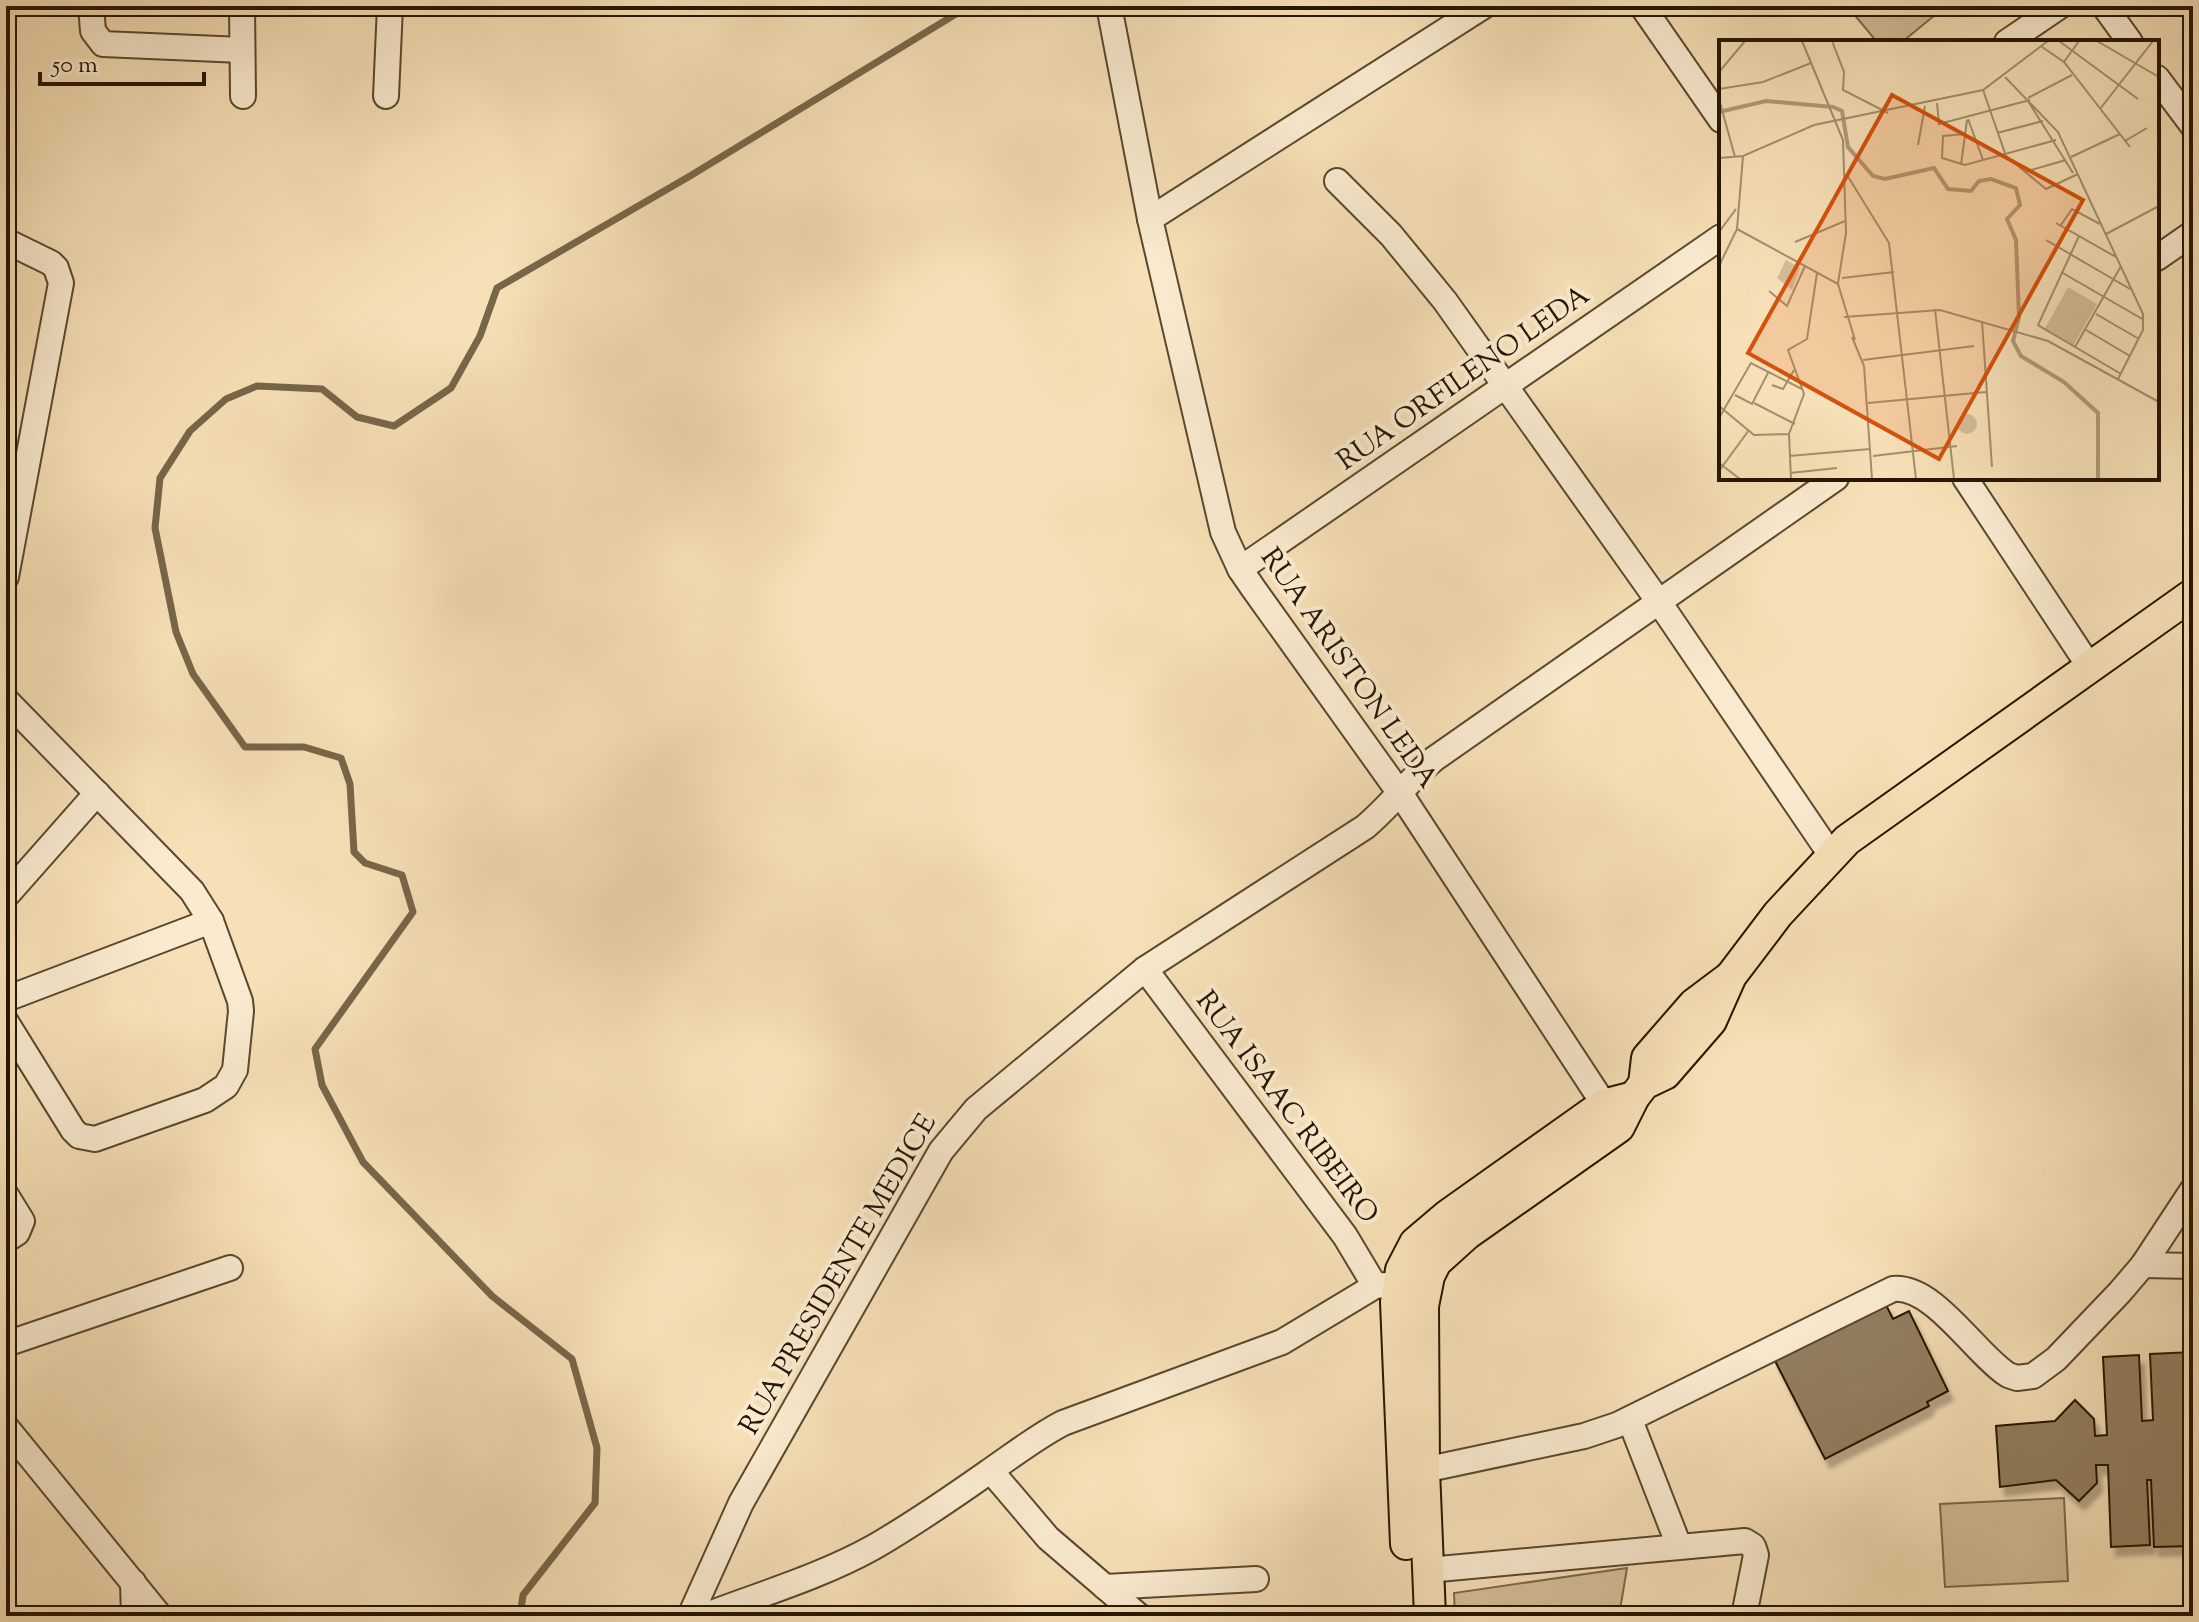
<svg xmlns="http://www.w3.org/2000/svg" width="2199" height="1622" font-family="'Sorts Mill Goudy',serif">
	<defs>
		<filter id="shadow"><feDropShadow dx="5" dy="9" stdDeviation="2" flood-color="#0004"/></filter>
	</defs>
	<rect width="100%" height="100%" fill="#f7e0b7"/>
	<filter id="stains"><feTurbulence type="fractalNoise" baseFrequency=".0025" numOctaves="4"/><feColorMatrix values="0 0 0 0 .2 0 0 0 0 .09 0 0 0 0 .02 0 0 0 .5 -.17"/></filter>
	<radialGradient id="worn" r=".72"><stop offset=".6" stop-color="#630" stop-opacity="0"/><stop offset="1" stop-color="#630" stop-opacity=".3"/></radialGradient>
	<!-- green -->
	<g fill="#d3be98" stroke="#7c6a4c" stroke-width="2">
		<path d="M 1847,6 L 1946,6 L 1902,42 L 1877,42 Z"/>
		<path d="M 2064,1498 L 2068,1581 L 1945,1587 L 1940,1504 Z"/>
		<path d="M 1627,1568 L 1619,1616 L 1455,1616 L 1454,1593 Z"/>
	</g>
	<g fill="none" stroke-linecap="round" stroke-linejoin="round">
		<!-- stream -->
		<path stroke="#786649" stroke-width="7" d="M 520,1616 L 523,1595 L 595,1503 L 597,1448 L 572,1359 L 492,1296 L 363,1162 L 322,1085 L 315,1049 L 413,912 L 402,875 L 365,863 L 354,852 L 350,784 L 341,758 L 304,747 L 245,747 L 193,674 L 176,632 L 155,528 L 160,478 L 190,431 L 226,399 L 257,386 L 322,389 L 357,417 L 394,426 L 451,388 L 480,336 L 497,288 L 690,176 L 969,6"/>
	</g>
	<!-- building -->
	<g fill="#927f60" stroke="#251601" stroke-width="2" filter="url(#shadow)">
		<path d="M 1885,1303 L 1893,1319 L 1909,1311 L 1948,1391 L 1927,1402 L 1929,1406 L 1825,1459 L 1774,1359 Z"/>
		<path d="M 2193,1352 L 2193,1372 L 2188,1372 L 2191,1434 L 2193,1434 L 2193,1463 L 2188,1463 L 2193,1546 L 2154,1547 L 2151,1480 L 2147,1480 L 2150,1545 L 2111,1547 L 2108,1465 L 2096,1465 L 2097,1483 L 2079,1501 L 2056,1480 L 2000,1487 L 1996,1426 L 2055,1421 L 2075,1400 L 2094,1419 L 2095,1436 L 2107,1435 L 2103,1357 L 2139,1355 L 2142,1421 L 2153,1420 L 2150,1354 Z"/>
	</g>
	<g fill="none" stroke-linecap="round" stroke-linejoin="round">
		<!-- minor casing -->
		<g stroke="#5a482e" stroke-width="28">
			<g id="minor">
				<path d="M 91,6 L 93,31 L 103,44 L 242,50"/>
				<path d="M 242,6 L 243,96"/>
				<path d="M 1109,6 L 1150,219 L 1223,532 L 1240,569 L 1253,588 L 1404,799 L 1613,1118"/>
				<path d="M 1642,6 L 1721,120"/>
				<path d="M 2104,6 L 2130,42"/>
				<path d="M 2007,42 L 2060,6"/>
				<path d="M 2157,78 L 2193,126"/>
				<path d="M 386,96 L 390,6"/>
				<path d="M 1337,181 L 1391,235 L 1445,301 L 1659,602 L 1831,855"/>
				<path d="M 1150,219 L 1484,6"/>
				<path d="M 6,241 L 51,263 L 56,268 L 61,283 L 6,577"/>
				<path d="M 2157,258 L 2193,233"/>
				<path d="M 1965,478 L 2089,666"/>
				<path d="M 1240,569 L 1721,237"/>
				<path d="M 6,700 L 192,891 L 211,921 L 240,1001 L 241,1011 L 235,1070 L 226,1086 L 205,1100 L 95,1139 L 79,1136 L 73,1130 L 6,1022"/>
				<path d="M 6,896 L 97,793"/>
				<path d="M 1145,969 L 1345,1236 L 1375,1286"/>
				<path d="M 6,999 L 211,921"/>
				<path d="M 6,1195 L 22,1221 L 17,1233 L 6,1240"/>
				<path d="M 2143,1265 L 2193,1266"/>
				<path d="M 6,1344 L 230,1268"/>
				<path d="M 1630,1420 L 1679,1546"/>
				<path d="M 6,1427 L 160,1616"/>
				<path d="M 1424,1470 L 1584,1436 L 1617,1425 L 1893,1289 C 1934,1285 1975,1354 2008,1375 L 2017,1378 L 2033,1376 L 2056,1359 L 2120,1292 L 2143,1265 L 2193,1189"/>
				<path d="M 991,1471 L 1048,1538 L 1139,1616"/>
				<path d="M 1428,1570 L 1745,1541 L 1753,1546 L 1756,1555 L 1744,1616"/>
				<path d="M 133,1582 L 134,1616"/>
				<path d="M 1105,1587 L 1256,1579"/>
				<path d="M 690,1616 L 741,1503 L 941,1151 L 976,1109 L 1145,969 L 1365,827 C 1390,806 1409,780 1434,759 L 1836,478"/>
				<path d="M 704,1616 C 761,1594 820,1577 874,1547 C 912,1525 950,1499 987,1473 C 1012,1456 1036,1437 1063,1423 L 1282,1342 L 1375,1286 L 1398,1284 L 1414,1289"/>
			</g>
		</g>
		<!-- major casing -->
		<g stroke="#251601" stroke-width="34">
			<g id="major">
				<path d="M 1644,1084 L 1647,1058 L 1694,1004 L 1730,977"/>
				<path d="M 1406,1544 L 1396,1302 L 1401,1270 L 1415,1243 L 1448,1215 L 1603,1105 L 1634,1097"/>
				<path d="M 1430,1616 L 1424,1470 L 1423,1306 L 1429,1276 L 1436,1262 L 1467,1234 L 1619,1127 L 1634,1097 L 1644,1084 L 1665,1074 L 1711,1021 L 1731,976 L 1778,914 L 1847,840 L 2193,594"/>
			</g>
		</g>
		<!-- minor -->
		<use href="#minor" stroke="#faebd0" stroke-width="24"/>
		<!-- major -->
		<use href="#major" stroke="#f7e0b7" stroke-width="30"/>
	</g>
	<g text-anchor="middle" dominant-baseline="central" stroke-width="8" stroke-linejoin="round" paint-order="stroke">
		<!-- street labels -->
		<g font-size="28" fill="#251601" stroke="#faebd0">
			<text transform="translate(1464 379) rotate(-35)">RUA ORFILENO LEDA</text>
			<text transform="translate(1348 669) rotate(55)">RUA ARISTON LEDA</text>
			<text transform="translate(1286 1108) rotate(53)">RUA ISAAC RIBEIRO</text>
			<text transform="translate(839 1275) rotate(-60)">RUA PRESIDENTE MEDICE</text>
		</g>
	</g>
	<!-- overview -->
	<g transform="translate(1719 40)">
		<rect width="440" height="440" fill="#f7e0b7"/>
		<path d="M 67,220 L 81,228 L 73,250 L 58,238 ZM 349,247 L 378,264 L 354,306 L 325,290 ZM238 384a10 10 0 1 1 20 0a10 10 0 1 1-20 0Z" fill="#d3be98"/>
		<path fill="none" stroke="#b09b79" stroke-width="4" d="M 0,72 L 47,61 L 114,67 L 123,71 L 129,107 L 154,136 L 166,139 L 215,128 L 229,149 L 252,151 L 260,141 L 272,139 L 297,148 L 301,165 L 288,179 L 297,200 L 300,277 L 294,301 L 302,316 L 345,342 L 379,373 L 379,439"/>
		<path fill="none" stroke="#a38f6e" stroke-width="2" d="M 83,1 L 124,100 L 127,193 L 119,243M 113,1 L 125,32 L 124,50 L 169,73M 340,1 L 419,59M 378,1 L 440,37M 323,7 L 345,22 L 411,107M 345,22 L 360,1M 0,32 L 26,1M 286,37 L 339,92 L 424,274 L 424,290 L 399,339M 0,49 L 44,42 L 92,23M 264,50 L 287,116 L 327,149 L 359,134M 309,58 L 353,35M 0,59 L 16,117M 309,61 L 354,133M 218,63 L 220,84 L 311,60M 381,69 L 434,1M 249,79 L 264,120M 278,93 L 324,81M 246,94 L 224,96 L 223,118 L 246,125 L 337,100M 406,101 L 428,88M 199,105 L 206,66M 352,117 L 401,94M 0,118 L 24,116 L 95,85 L 264,50 L 329,1M 242,125 L 248,80M 305,132 L 347,120M 128,135 L 170,203 L 197,439M 337,183 L 397,217M 342,185 L 353,169 L 381,184M 18,189 L 119,244 L 136,300M 0,192 L 17,169M 387,194 L 440,166M 360,196 L 319,285 L 402,334M 327,200 L 411,249M 76,202 L 126,181M 0,226 L 18,189 L 24,116M 342,232 L 425,280M 123,238 L 175,232M 50,251 L 68,266 L 86,226M 216,269 L 235,439M 377,274 L 420,299M 125,277 L 221,270 L 329,301 L 440,362M 263,281 L 273,427M 367,290 L 411,316M 133,297 L 145,326 L 153,439M 356,307 L 402,226M 144,320 L 255,306M 53,345 L 64,349 L 75,330M 16,355 L 33,364 L 50,331M 35,363 L 76,384M 149,363 L 267,352M 0,366 L 35,395 L 70,394M 0,378 L 32,323 L 83,349M 70,394 L 85,354 L 69,310 L 88,299 L 98,233M 70,394 L 72,439M 70,416 L 151,409M 154,416 L 238,406M 0,423 L 21,439M 0,431 L 30,390M 71,433 L 118,428"/>
		<path fill="#d4520b" fill-opacity="0.15" stroke="#d4520b" stroke-width="4" d="M 173,55 L 364,160 L 220,419 L 29,313 Z"/>
		<rect width="440" height="440" fill="none" stroke="#251601" stroke-width="4"/>
	</g>
	<!-- margin -->
	<rect width="2199" height="1622" fill="none" stroke="#f7e0b7" stroke-width="32"/>
	<rect x="8" y="8" width="2183" height="1606" fill="none" stroke="#251601" stroke-width="4"/>
	<rect x="16" y="16" width="2167" height="1590" fill="none" stroke="#251601" stroke-width="2"/>
	<!-- scale -->
	<path d="M40 72v12h164v-12" fill="none" stroke="#251601" stroke-width="4"/>
	<text x="52" y="72" font-size="24" fill="#251601" stroke="#faebd0" stroke-width="6" paint-order="stroke">50 m</text>
	<rect width="100%" height="100%" filter="url(#stains)"/>
	<rect width="100%" height="100%" fill="url(#worn)"/>
</svg>
